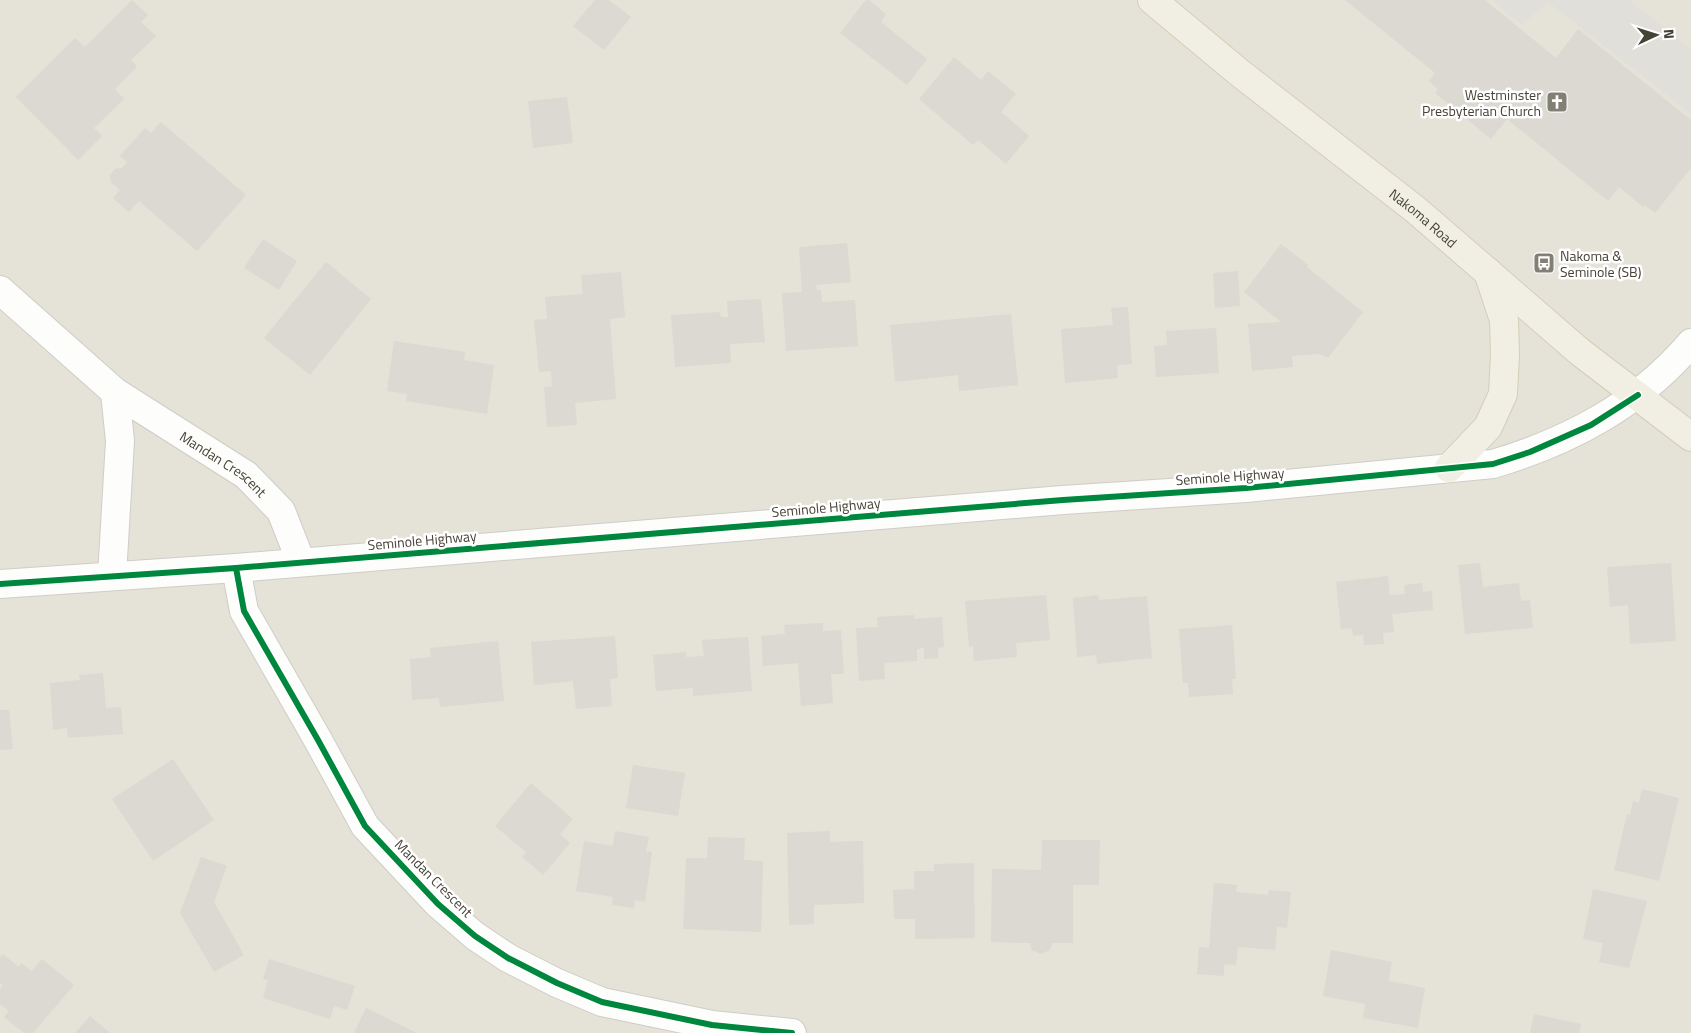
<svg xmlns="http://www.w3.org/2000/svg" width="1691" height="1033" font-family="'Titillium Web',sans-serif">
	<rect width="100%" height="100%" fill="#f1f0ea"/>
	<!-- residential -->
	<rect fill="#e5e2d7" x="0" y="0" width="1691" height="1033"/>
	<!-- parking -->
	<path fill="#e0dfda" d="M 1492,0 L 1629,0 L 1691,49 L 1691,114 L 1548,2 L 1522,25 Z"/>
	<!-- building -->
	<g fill="#dbd9d2">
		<path d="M 132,0 L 148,15 L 141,22 L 156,36 L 131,60 L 137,67 L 115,89 L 124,99 L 94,128 L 102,136 L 78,160 L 16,97 L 75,38 L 85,47 Z"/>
		<path d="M 595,0 L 609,0 L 631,17 L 604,50 L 573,26 Z"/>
		<path d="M 866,0 L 869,0 L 886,14 L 881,22 L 927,59 L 907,85 L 840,33 Z"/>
		<path d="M 1345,0 L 1485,0 L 1556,58 L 1578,29 L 1691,120 L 1691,168 L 1655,213 L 1644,205 L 1643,207 L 1619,187 L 1608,201 L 1507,119 L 1491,139 L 1435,93 L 1438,89 L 1429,81 L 1435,73 Z"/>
		<path d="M 954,57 L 981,80 L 988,71 L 1016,94 L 1001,112 L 1029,136 L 1006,164 L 978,140 L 973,145 L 919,99 Z"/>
		<path d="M 567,97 L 573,143 L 533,148 L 528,101 Z"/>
		<path d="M 161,122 L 246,195 L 197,251 L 139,201 L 129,212 L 113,198 L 120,190 L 111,182 L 110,175 L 115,169 L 122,168 L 127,162 L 120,156 L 145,128 L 151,133 Z"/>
		<path d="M 263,239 L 297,261 L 279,290 L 244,268 Z"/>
		<path d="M 847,243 L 851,282 L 816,285 L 817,290 L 821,290 L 822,302 L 855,300 L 858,346 L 786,351 L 782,293 L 802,292 L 799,247 Z"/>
		<path d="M 1281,244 L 1308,265 L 1307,267 L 1363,312 L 1328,358 L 1319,354 L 1292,356 L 1293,367 L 1252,371 L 1248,324 L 1281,322 L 1244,292 Z"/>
		<path d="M 326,262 L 371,299 L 310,375 L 264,338 Z"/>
		<path d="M 1238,271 L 1240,306 L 1215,308 L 1213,273 Z"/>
		<path d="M 621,272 L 625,317 L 610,319 L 616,399 L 575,403 L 577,425 L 547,427 L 544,387 L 552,386 L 551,371 L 539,372 L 534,320 L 547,319 L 545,297 L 583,294 L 581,275 Z"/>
		<path d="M 761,299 L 765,342 L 730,344 L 731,363 L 675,367 L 671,315 L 720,312 L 721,317 L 728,317 L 727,301 Z"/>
		<path d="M 1128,307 L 1132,364 L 1117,365 L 1118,378 L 1065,383 L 1061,329 L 1113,325 L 1111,308 Z"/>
		<path d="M 1011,314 L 1018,385 L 959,391 L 958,375 L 895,382 L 890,325 Z"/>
		<path d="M 1216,328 L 1219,373 L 1156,377 L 1154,346 L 1167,345 L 1166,331 Z"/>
		<path d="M 394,341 L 465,352 L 464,360 L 494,365 L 487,414 L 406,401 L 407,394 L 387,391 Z"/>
		<path d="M 1480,563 L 1483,587 L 1519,583 L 1521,601 L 1530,600 L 1533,628 L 1465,634 L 1458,565 Z"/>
		<path d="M 1671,563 L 1676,641 L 1630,644 L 1628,605 L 1610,607 L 1607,567 Z"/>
		<path d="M 1388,576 L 1390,595 L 1405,594 L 1404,585 L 1422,583 L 1423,592 L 1432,591 L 1433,610 L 1392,614 L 1394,632 L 1383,633 L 1384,644 L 1364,645 L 1363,635 L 1353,636 L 1352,628 L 1341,629 L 1336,582 Z"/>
		<path d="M 1046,595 L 1050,640 L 1016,643 L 1017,657 L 974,661 L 973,646 L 969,647 L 965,601 Z"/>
		<path d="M 1098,595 L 1099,600 L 1147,596 L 1152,658 L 1097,664 L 1096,655 L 1077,657 L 1073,598 Z"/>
		<path d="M 914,615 L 914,619 L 942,617 L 944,647 L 938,648 L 938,658 L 924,659 L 924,648 L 917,649 L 917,661 L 884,663 L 885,679 L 859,681 L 856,628 L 878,627 L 877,617 Z"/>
		<path d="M 823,623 L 823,631 L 841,630 L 844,674 L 831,674 L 833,703 L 801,706 L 798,663 L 763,666 L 761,636 L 785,634 L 784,625 Z"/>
		<path d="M 1232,625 L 1236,679 L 1232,679 L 1233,694 L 1189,697 L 1188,683 L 1183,683 L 1179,629 Z"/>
		<path d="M 615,636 L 618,678 L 610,679 L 612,706 L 576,709 L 573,681 L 534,685 L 531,642 Z"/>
		<path d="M 748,637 L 752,691 L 693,696 L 693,688 L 656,691 L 653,655 L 686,652 L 686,657 L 704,656 L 702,640 Z"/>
		<path d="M 498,641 L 504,701 L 440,707 L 439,698 L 412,700 L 410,659 L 431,657 L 430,648 Z"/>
		<path d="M 103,673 L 106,708 L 121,707 L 123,734 L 68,738 L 67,728 L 53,730 L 50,683 L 80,680 L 79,675 Z"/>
		<path d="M 0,710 L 9,710 L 13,749 L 0,750 Z"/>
		<path d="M 173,759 L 214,820 L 153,861 L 112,799 Z"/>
		<path d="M 633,765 L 685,773 L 678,816 L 626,808 Z"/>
		<path d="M 531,783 L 573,819 L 560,834 L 570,843 L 543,875 L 522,857 L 526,852 L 495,826 Z"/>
		<path d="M 1642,789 L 1679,798 L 1659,881 L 1614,870 L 1627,814 L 1630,815 L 1633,801 L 1639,803 Z"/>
		<path d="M 615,831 L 649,837 L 646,851 L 652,852 L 645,902 L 635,900 L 634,908 L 612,905 L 613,897 L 576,891 L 584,841 L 613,846 Z"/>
		<path d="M 830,831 L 830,842 L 863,841 L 864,903 L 814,905 L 814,924 L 789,925 L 787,833 Z"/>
		<path d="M 708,837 L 745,838 L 744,860 L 763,861 L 761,932 L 683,929 L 686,858 L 707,858 Z"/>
		<path d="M 1042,840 L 1100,840 L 1099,885 L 1073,885 L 1073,943 L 1052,943 L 1050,950 L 1041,954 L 1032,950 L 1030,943 L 991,942 L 992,869 L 1041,870 Z"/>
		<path d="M 201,857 L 227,866 L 214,902 L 244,955 L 214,972 L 180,913 Z"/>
		<path d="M 974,863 L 975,938 L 915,939 L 915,919 L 894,919 L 893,890 L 914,889 L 914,871 L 934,871 L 934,864 Z"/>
		<path d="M 1214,883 L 1237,885 L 1236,892 L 1268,895 L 1269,890 L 1291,892 L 1287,928 L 1277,927 L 1275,950 L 1238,947 L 1236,965 L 1224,964 L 1224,976 L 1197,974 L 1199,947 L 1209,948 Z"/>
		<path d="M 1593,889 L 1647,901 L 1629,968 L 1599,962 L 1603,943 L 1583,939 Z"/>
		<path d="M 1331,950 L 1392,962 L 1389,981 L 1425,988 L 1418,1028 L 1363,1018 L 1365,1004 L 1323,996 Z"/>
		<path d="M 3,954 L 19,967 L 21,963 L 32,971 L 42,959 L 74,985 L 33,1033 L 24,1033 L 4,1017 L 9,1011 L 0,1004 L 0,989 L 3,985 L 0,983 L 0,958 Z"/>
		<path d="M 269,959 L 355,986 L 347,1010 L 334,1006 L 330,1019 L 263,998 L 268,980 L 263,979 Z"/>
		<path d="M 366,1008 L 417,1033 L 354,1033 Z"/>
		<path d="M 1534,1014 L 1581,1024 L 1579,1033 L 1530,1033 Z"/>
		<path d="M 90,1016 L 110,1033 L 75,1033 Z"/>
	</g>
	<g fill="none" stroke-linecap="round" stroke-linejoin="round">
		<!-- minor casing -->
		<g stroke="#cfcdc7" stroke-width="30">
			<g id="minor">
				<path id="s1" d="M 0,290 L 115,392 L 246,475 L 281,511 L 301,562"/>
				<path d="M 236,568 L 244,611 L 318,740 L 365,826 L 438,904 L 475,936 L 508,958 L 557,983 L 602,1002 L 712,1025 L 792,1033"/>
				<path d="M 112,576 L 120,441 L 115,392"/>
				<path d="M 0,584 L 236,568 L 1063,500 L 1246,488 L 1493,464 C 1570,441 1638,405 1691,343"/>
			</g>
		</g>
		<!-- major casing -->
		<g stroke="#d4ceb7" stroke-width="30">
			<g id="major">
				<path id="s2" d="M 1152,0 L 1241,74 L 1416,210 L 1580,352 L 1691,437"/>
				<path d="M 1449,468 L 1488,427 L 1503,394 L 1505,354 L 1504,320 L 1488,272"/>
			</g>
		</g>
		<!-- minor -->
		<use href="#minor" stroke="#fdfdfc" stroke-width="28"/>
		<!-- major -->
		<use href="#major" stroke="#f1efe4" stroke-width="28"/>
		<!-- cycleway casing -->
		<g stroke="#fff" stroke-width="9">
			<g id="cycleway">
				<path d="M 236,568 L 244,611 L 318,740 L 365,826 L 438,904 L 475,936 L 508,958 L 557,983 L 602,1002 L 712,1025 L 792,1033"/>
				<path d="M 0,584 L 236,568 L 1063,500 L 1246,488 L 1493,464 L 1530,452 L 1591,425 L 1638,395"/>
			</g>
		</g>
		<!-- cycleway -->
		<use href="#cycleway" stroke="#00873e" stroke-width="6"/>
	</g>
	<!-- icons -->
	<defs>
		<g id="church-square" transform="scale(1.125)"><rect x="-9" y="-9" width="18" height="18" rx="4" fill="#827f75" stroke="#fff"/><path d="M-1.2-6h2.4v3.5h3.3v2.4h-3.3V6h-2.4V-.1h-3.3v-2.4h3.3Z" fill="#fff"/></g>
		<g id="bus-square" transform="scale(1.125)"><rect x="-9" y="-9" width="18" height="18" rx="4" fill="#827f75" stroke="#fff"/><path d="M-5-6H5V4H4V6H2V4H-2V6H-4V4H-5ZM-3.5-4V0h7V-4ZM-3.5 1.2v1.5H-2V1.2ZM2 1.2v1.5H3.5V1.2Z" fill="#fff"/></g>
	</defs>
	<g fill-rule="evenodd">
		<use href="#church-square" x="1557" y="102"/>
		<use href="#bus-square" x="1544" y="263"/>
	</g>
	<g text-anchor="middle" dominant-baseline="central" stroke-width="5" stroke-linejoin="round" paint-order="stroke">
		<!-- poi labels -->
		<g font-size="14" fill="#474236" stroke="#fff" text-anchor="end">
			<text x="1541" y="94">Westminster<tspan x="1541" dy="16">Presbyterian Church</tspan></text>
			<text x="1560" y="255" text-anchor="start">Nakoma &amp;<tspan x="1560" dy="16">Seminole (SB)</tspan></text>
		</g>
		<!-- street labels -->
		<g font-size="14" fill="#474236" stroke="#fff">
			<text stroke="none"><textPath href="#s2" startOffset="348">Nakoma Road</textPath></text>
			<text stroke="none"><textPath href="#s1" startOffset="284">Mandan Crescent</textPath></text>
			<text transform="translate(1230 476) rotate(-4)">Seminole Highway</text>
			<text transform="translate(826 507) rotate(-5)">Seminole Highway</text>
			<text transform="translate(422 540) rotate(-5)">Seminole Highway</text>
			<text transform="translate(434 878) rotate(45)">Mandan Crescent</text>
		</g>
	</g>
	<!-- north arrow -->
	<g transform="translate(1656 35) rotate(86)" stroke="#ffffff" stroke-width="4" paint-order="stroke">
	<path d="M0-4L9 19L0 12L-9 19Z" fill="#474236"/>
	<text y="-8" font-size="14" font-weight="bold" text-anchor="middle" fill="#474236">N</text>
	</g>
</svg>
